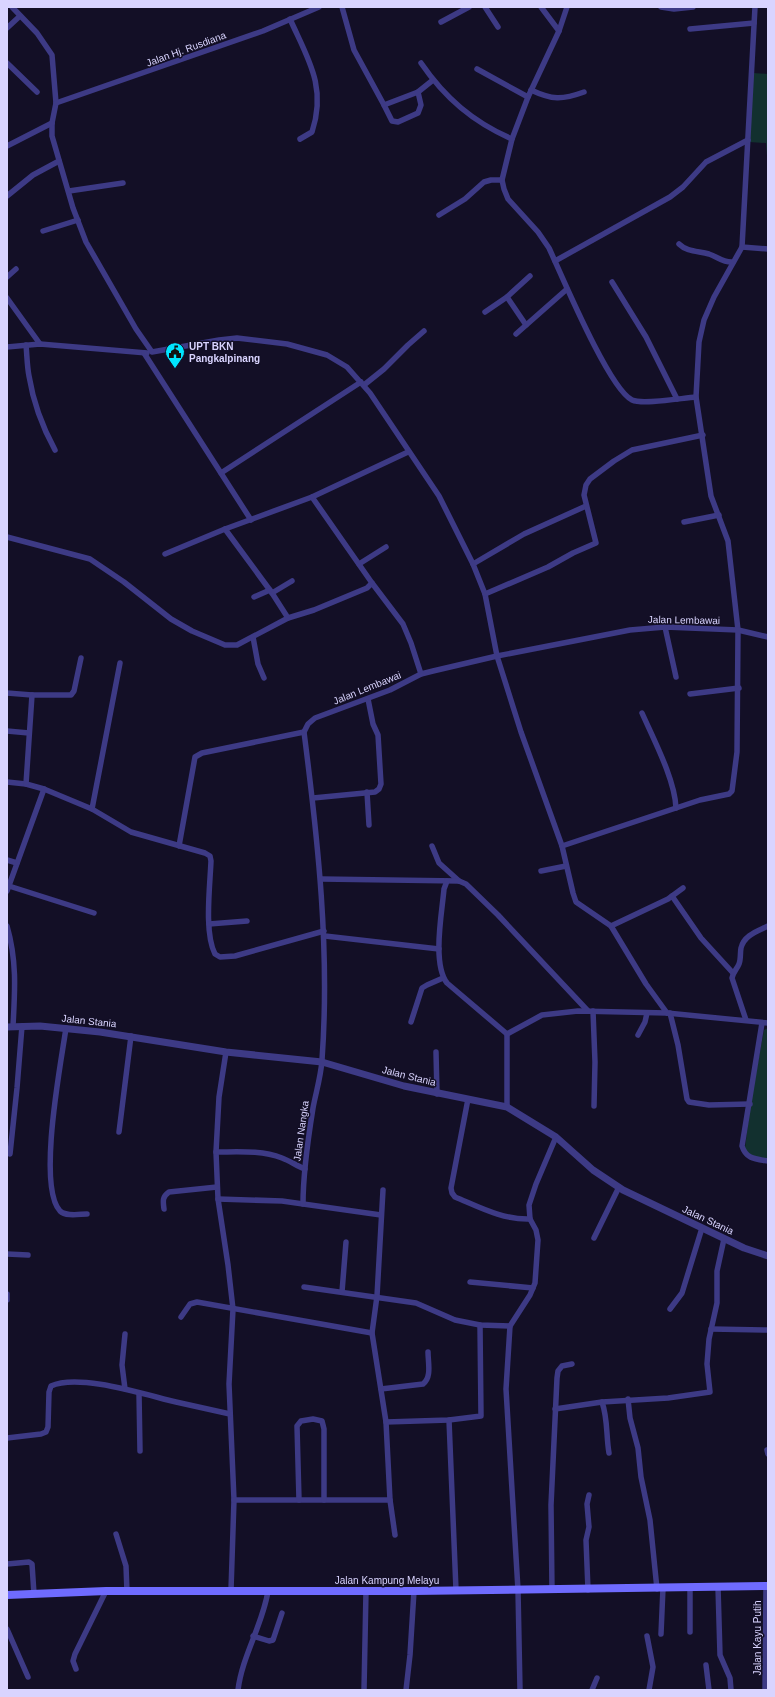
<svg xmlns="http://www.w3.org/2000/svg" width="775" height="1697" font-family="Arial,sans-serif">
	<rect width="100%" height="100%" fill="#130f26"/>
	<!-- green -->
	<g fill="#12302f">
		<path d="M 753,73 L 768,74 L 768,169 L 766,143 L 749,142 Z"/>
		<path d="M 768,1028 L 768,1160 L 744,1156 L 751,1100 L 764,1030 Z"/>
	</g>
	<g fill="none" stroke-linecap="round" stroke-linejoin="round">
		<!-- minor -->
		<g stroke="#3d3a85" stroke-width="5.5">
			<path d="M 12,7 L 37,33 L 52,55 L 56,103 L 52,123 L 52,136 L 73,208 L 86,242 L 136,329 L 152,352 L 219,340 L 237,338 L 287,344 L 327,355 L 347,367 L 370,393 L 439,496 L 473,564 L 485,594 L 497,656 L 521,732 L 562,846 L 573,893 L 576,902 L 611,926 L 646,984 L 667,1013"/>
			<path d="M 342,7 L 354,50 L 384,105 L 392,121 L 398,122 L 418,113 L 421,105 L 418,92"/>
			<path d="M 485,7 L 498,27"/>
			<path d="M 541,7 L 559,31"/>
			<path d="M 567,7 L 559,31 L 528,97 L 512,139 L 502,180 L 504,189 L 508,199 L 538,232 L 549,248 C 562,276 609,389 632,400 C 643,405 682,398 696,397"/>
			<path d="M 661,7 L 674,9 L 693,7"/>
			<path d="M 755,7 L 742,247 L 768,249"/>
			<path d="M 290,19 C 308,59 327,87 312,132 L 300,139"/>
			<path d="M 441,22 L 469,7"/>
			<path d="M 7,28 L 20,16"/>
			<path d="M 690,29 L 754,23"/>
			<path d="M 7,63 L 37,92"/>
			<path d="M 421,63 C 445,98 473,122 512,139"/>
			<path d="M 477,69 L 528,97"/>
			<path d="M 531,90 C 552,100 562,100 584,92"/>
			<path d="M 56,103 L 263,31 L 319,7"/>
			<path d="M 384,105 L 418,92 L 433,80"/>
			<path d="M 7,146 L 52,123"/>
			<path d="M 69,191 L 123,183"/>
			<path d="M 7,196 L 33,175 L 59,161"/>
			<path d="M 439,215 L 465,199 L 484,182 L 491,180 L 502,180"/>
			<path d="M 43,231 L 78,220"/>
			<path d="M 679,244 C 687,252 698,251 709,254 C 718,257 723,263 733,262"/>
			<path d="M 555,261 L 670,197 L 683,187 L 706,162 L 748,140"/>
			<path d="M 7,277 L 16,269"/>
			<path d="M 612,282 L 646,337 L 677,399"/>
			<path d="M 7,298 L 40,344"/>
			<path d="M 485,312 L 507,297"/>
			<path d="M 526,325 L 507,297 L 530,276"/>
			<path d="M 516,334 L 567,289"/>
			<path d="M 26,345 C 27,355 27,366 29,376 C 33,401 43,428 55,450"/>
			<path d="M 7,347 L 40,344 L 147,353"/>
			<path d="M 144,353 L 251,520"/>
			<path d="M 364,385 L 384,369 L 408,345 L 424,331"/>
			<path d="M 221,473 L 361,382"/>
			<path d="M 312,497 L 372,583 L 403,624 L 411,643 L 421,674"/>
			<path d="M 684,522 L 719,515"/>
			<path d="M 225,529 L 272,593 L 288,618"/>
			<path d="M 7,537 L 90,559 L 124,582 L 171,619 L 192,631 L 225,645 L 237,645 L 288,618 L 314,610 L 367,588 L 372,583"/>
			<path d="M 165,554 L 225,529 L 312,497 L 408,452"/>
			<path d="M 359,564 L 386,547"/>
			<path d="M 473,564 L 524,534 L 586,506"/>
			<path d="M 272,593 L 292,581"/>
			<path d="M 485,594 L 548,567 L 573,553 L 596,543 L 584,495 L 586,485 L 590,479 L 614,461 L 632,450 L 703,435"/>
			<path d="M 254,597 L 270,590"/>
			<path d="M 665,627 L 676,677"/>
			<path d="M 253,637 L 258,664 L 264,678"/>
			<path d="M 7,693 L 32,695"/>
			<path d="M 690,694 L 739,688"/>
			<path d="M 642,713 C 654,740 675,780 676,808"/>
			<path d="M 7,731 L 29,733"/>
			<path d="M 7,782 L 26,784 L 44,789 L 7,891"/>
			<path d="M 26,784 L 32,695 L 71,695 L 74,691 L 81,658"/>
			<path d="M 44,789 L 92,809 L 131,832 L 205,853 L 210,856 L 211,861 C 210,886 204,933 215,954 L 220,957 L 235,956 L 324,931"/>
			<path d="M 367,792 L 369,825"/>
			<path d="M 313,798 L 375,792 L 379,789 L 381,784 L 378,735 L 373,724 L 368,699"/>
			<path d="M 92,809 L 120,663"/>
			<path d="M 179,846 L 195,757 L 202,753 L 304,732"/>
			<path d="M 432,846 L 439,863 L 459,881"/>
			<path d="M 562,846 L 700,800 L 729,794 L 732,791 L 737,752 L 738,630 L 728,541 L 711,496 L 696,397 L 699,342 L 704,320 L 714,297 L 742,247"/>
			<path d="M 7,860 L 17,863"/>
			<path d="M 541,871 L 566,866"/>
			<path d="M 321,879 L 459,881 L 466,884 L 498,915 L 588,1011"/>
			<path d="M 447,881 L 444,889 C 442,913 432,963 447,983 L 507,1034"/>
			<path d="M 9,886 L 94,913"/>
			<path d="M 672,896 L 701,938 L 733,973"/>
			<path d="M 209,924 L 247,921"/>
			<path d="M 7,926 C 17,961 15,990 13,1026"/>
			<path d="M 611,926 L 668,899 L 683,888"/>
			<path d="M 325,936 L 439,949"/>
			<path d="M 593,1011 L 595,1062 L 594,1106"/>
			<path d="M 670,1013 L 678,1045 L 687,1099 L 689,1102 L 709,1105 L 750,1104"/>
			<path d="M 746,1020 L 732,978 C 733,972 737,969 739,964 C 741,959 740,953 741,948 C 744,935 758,931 768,926"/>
			<path d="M 411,1022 L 422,988 L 427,985 L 443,978"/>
			<path d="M 762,1023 L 742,1146 C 746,1159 755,1159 768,1161"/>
			<path d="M 66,1028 C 61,1063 37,1186 60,1211 C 66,1217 80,1214 87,1214"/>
			<path d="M 638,1035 L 645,1022 L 647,1013"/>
			<path d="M 226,1052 L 219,1097 L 216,1152 L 218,1199 L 228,1265 L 233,1309 L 229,1384 L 234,1500 L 231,1590"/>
			<path d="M 436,1052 L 437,1094"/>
			<path d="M 468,1099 L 451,1188 L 452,1193 L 455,1197 C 479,1207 503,1220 530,1219"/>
			<path d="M 507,1107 L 507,1034 L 542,1015 L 578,1011 L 667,1013 L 768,1023"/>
			<path d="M 119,1132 L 131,1036"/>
			<path d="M 216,1152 C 238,1152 261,1150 282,1158 C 290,1161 297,1166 305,1169"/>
			<path d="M 10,1154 L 17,1088 L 22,1026"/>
			<path d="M 218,1199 L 282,1201 L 381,1215"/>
			<path d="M 303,1204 C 303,1172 308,1139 313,1108 C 316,1092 321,1076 322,1060 C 330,950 318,841 304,732 L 308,724 L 315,718 L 390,690 L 421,674 L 433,671 L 497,656 L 630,630 L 665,627 L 738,630 L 768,637"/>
			<path d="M 164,1209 C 163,1201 162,1197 169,1192 L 217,1187"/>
			<path d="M 594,1238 L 619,1187"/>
			<path d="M 7,1254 L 28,1255"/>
			<path d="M 470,1282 L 533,1288"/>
			<path d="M 304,1287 L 416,1303 L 455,1320 L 480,1325 L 510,1326"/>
			<path d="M 342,1292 L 346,1242"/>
			<path d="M 7,1294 L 7,1300"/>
			<path d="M 670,1309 L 682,1293 L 702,1228"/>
			<path d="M 181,1317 L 190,1304 L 197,1302 L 372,1333"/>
			<path d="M 711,1329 L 768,1330"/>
			<path d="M 125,1334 L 122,1365 L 125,1389"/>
			<path d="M 381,1389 L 423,1384 C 432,1377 428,1363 428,1352"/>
			<path d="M 139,1393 L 140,1451"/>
			<path d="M 628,1399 L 630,1418 L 638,1448 L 641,1477 L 650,1520 L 657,1589"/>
			<path d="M 602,1402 C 608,1419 606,1436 609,1453"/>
			<path d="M 555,1409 L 602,1402 L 668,1398 L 710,1392 L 707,1364 L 709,1339 L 717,1303 L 717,1271 L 724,1239"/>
			<path d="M 449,1420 L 456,1590"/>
			<path d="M 386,1422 L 449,1420 L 481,1416 L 480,1325"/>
			<path d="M 7,1438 L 41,1434 L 46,1432 L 48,1427 L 49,1392 L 51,1386 C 79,1373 146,1395 176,1402 C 194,1406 212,1410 230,1414"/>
			<path d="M 767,1450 L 768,1454"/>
			<path d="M 234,1500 L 390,1500 L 386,1422 L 372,1333 L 377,1296 L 383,1190"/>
			<path d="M 299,1500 L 297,1426 L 301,1421 L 313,1419 L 322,1421 L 324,1429 L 324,1500"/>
			<path d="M 390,1500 L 395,1535"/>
			<path d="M 116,1534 L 126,1566 L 127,1592"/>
			<path d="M 7,1564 L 29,1562 L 32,1564 L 34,1594"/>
			<path d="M 718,1587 L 720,1655 L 730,1678 L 731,1690"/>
			<path d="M 690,1588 L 690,1632"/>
			<path d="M 552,1590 L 551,1505 L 557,1378 L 558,1371 L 562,1366 L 572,1364"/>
			<path d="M 588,1590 L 586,1540 L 589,1527 L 587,1504 L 589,1495"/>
			<path d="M 7,1629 L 28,1677"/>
			<path d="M 661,1634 L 663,1588"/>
			<path d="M 253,1636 L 269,1641 L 273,1640 L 282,1613"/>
			<path d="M 647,1636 L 653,1667 L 649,1690"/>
			<path d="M 706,1665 L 709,1690"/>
			<path d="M 76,1669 L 73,1661 L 75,1654 L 106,1591"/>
			<path d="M 238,1690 C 242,1656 263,1624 268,1591"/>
			<path d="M 364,1690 L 366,1591"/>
			<path d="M 406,1690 L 410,1655 L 414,1591"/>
			<path d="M 520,1690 L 518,1590 L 506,1389 L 510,1326 L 530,1295 L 535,1283 L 538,1240 L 536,1230 L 530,1219 L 529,1205 L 536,1184 L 556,1137"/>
			<path d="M 592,1690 L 597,1678"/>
			<path d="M 765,1690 L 766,1586"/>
		</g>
		<!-- tertiary -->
		<path stroke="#3d3a85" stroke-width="7" d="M 7,1027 L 40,1026 L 100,1032 L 226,1052 L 322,1062 L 404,1086 L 507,1107 L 556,1137 L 593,1170 L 623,1190 L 744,1248 L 768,1256"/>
		<!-- secondary -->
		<path stroke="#6f6bff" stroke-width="8" d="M 7,1595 L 106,1591 L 414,1591 L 768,1586"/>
	</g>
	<!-- icons -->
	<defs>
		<g id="civic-pin" transform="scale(1)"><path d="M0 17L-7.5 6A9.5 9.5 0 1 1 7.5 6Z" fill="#00e5ff" stroke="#130f26"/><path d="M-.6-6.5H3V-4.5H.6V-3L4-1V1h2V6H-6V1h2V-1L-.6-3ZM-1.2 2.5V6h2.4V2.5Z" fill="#111"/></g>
	</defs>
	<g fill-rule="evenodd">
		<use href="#civic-pin" x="175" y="352"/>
	</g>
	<g text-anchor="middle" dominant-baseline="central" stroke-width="3" stroke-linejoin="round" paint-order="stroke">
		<!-- street labels -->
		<g font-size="10" fill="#d9d4ff" stroke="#130f26">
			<text transform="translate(186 49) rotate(-20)">Jalan Hj. Rusdiana</text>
			<text transform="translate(684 620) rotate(1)">Jalan Lembawai</text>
			<text transform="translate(367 688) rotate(-22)">Jalan Lembawai</text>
			<text transform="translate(89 1021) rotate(6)">Jalan Stania</text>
			<text transform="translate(409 1076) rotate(14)">Jalan Stania</text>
			<text transform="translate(301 1131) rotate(-82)">Jalan Nangka</text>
			<text transform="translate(708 1220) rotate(25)">Jalan Stania</text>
			<text x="387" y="1580">Jalan Kampung Melayu</text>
			<text transform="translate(757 1638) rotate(-90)">Jalan Kayu Putih</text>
		</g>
		<!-- poi labels -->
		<g font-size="10" font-weight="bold" fill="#d9d4ff" stroke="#130f26" text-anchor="start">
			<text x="189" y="346">UPT BKN<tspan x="189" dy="12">Pangkalpinang</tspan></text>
		</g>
	</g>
	<!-- border -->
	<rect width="775" height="1697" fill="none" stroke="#d9d4ff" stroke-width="16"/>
</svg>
